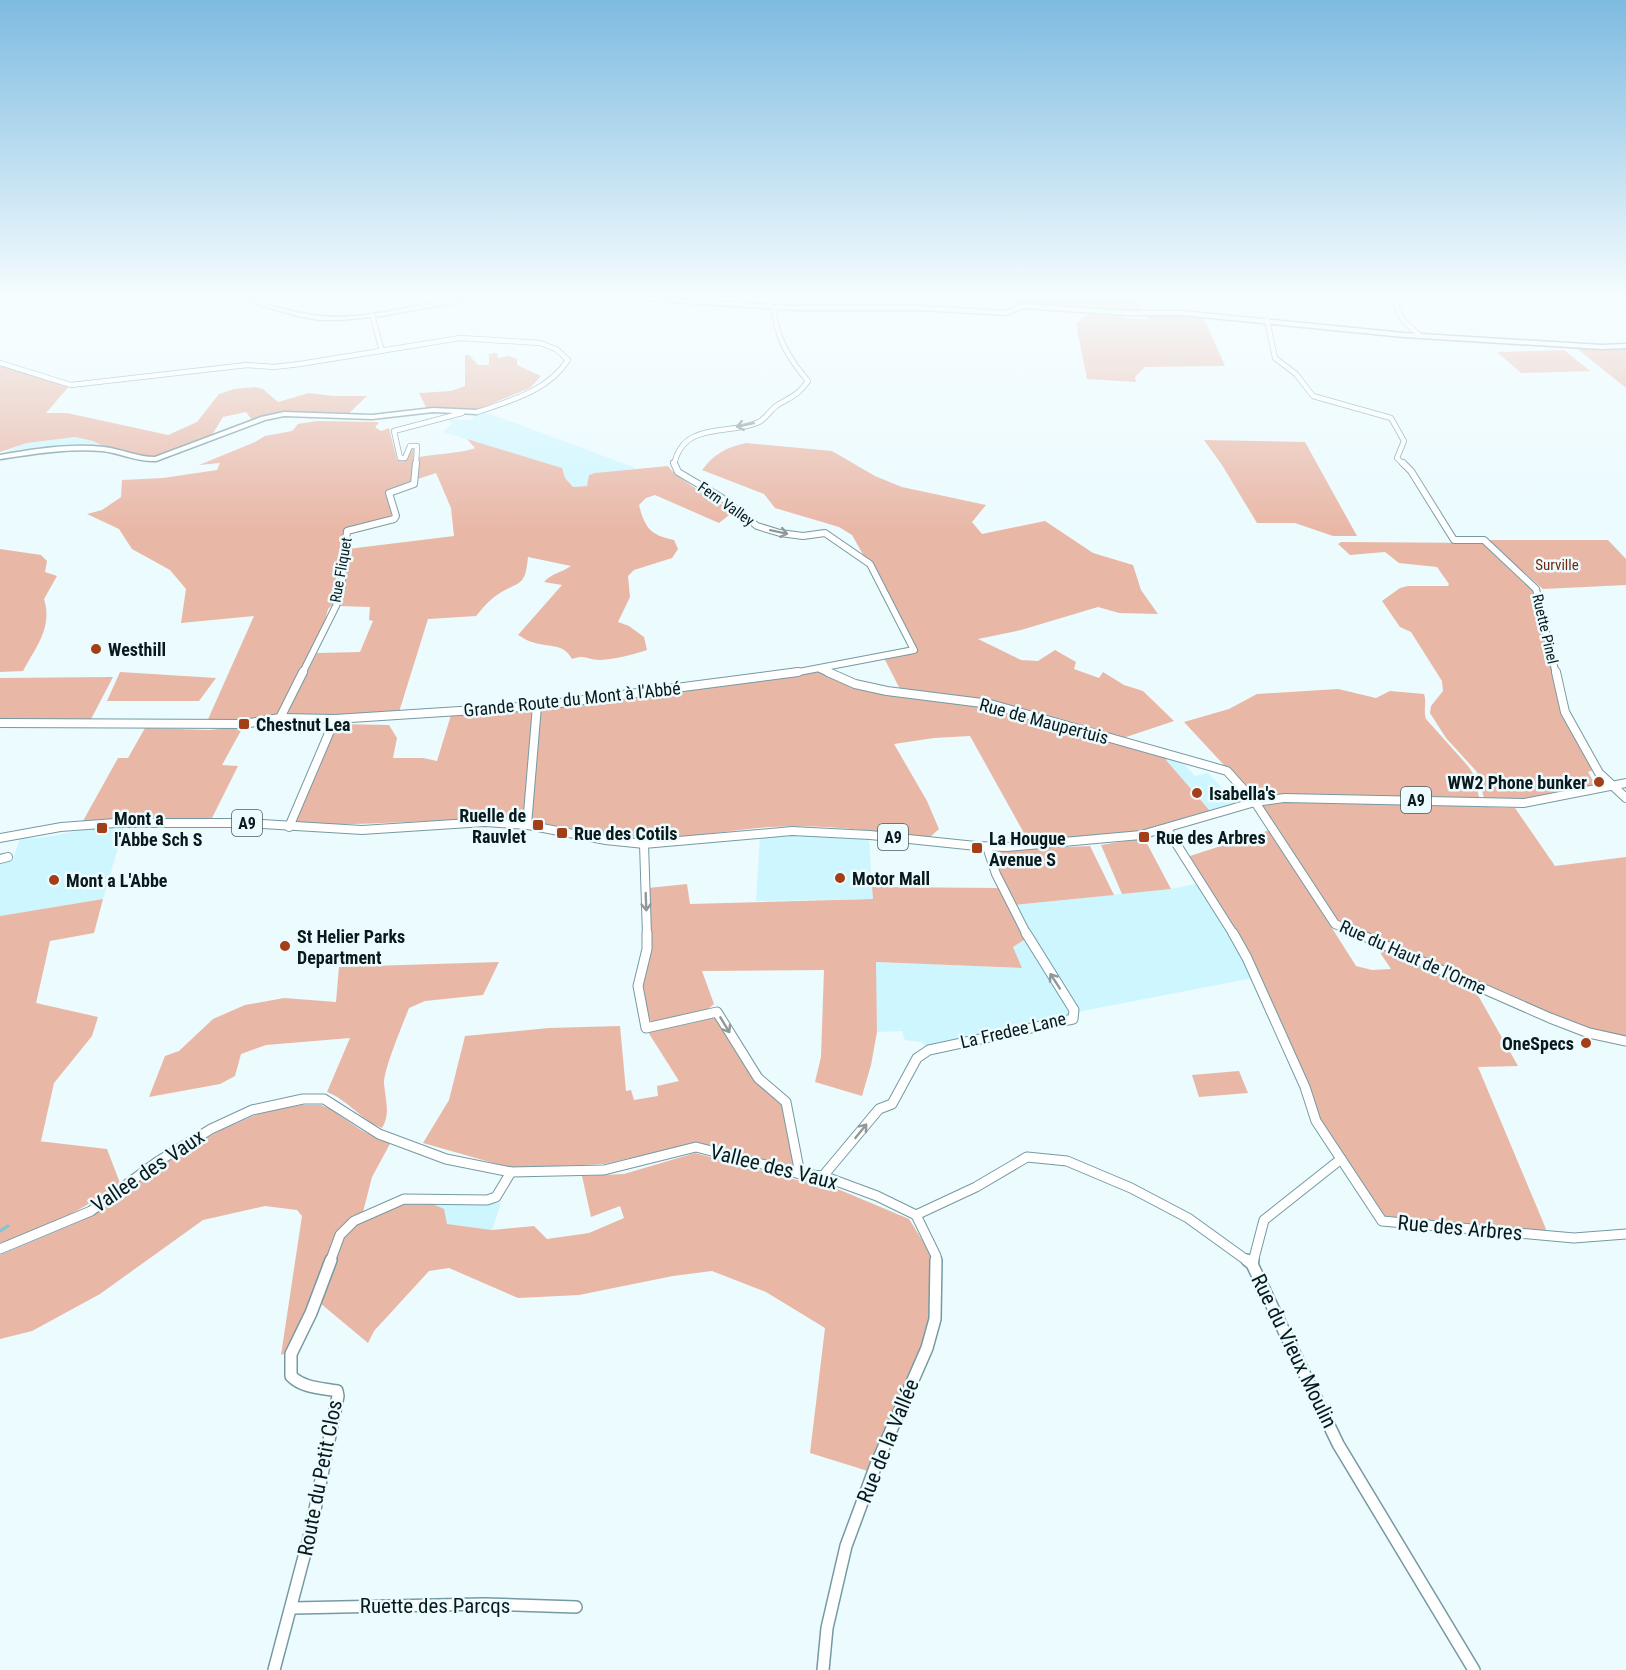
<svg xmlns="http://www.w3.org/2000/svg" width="1626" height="1670" font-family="'Roboto Condensed',sans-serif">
	<rect width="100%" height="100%" fill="#ebfbfe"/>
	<!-- built -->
	<g fill="#cef6fe">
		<path d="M 482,411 L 636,468 L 620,472 L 589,475 L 587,486 L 573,487 L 565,478 L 562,468 L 443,432 L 452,424 L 448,419 L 471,420 L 476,413 Z"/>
		<path d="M 75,437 L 94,441 L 107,448 L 46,447 L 0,454 L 27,443 Z"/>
		<path d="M 1170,756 L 1179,759 L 1195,776 L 1208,773 L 1236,803 L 1210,811 L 1166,760 Z"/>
		<path d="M 124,827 L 103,899 L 0,916 L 0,862 L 13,859 L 20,838 L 40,838 L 84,830 Z"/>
		<path d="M 815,835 L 869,838 L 873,899 L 756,901 L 760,836 Z"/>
		<path d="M 1200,883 L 1253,978 L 1077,1012 L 1014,905 L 1171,889 Z"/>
		<path d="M 1024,940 L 1067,1008 L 1069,1016 L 933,1044 L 927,1048 L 922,1042 L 905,1040 L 902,1031 L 877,1032 L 875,962 L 1022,968 L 1013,947 Z"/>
		<path d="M 430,1203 L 487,1204 L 501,1203 L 492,1230 L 447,1224 Z"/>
	</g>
	<!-- green -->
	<g fill="#e9b7a6">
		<path d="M 1017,297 L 1138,297 L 1143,312 L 1017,306 Z"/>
		<path d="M 1089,312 L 1121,313 L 1122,318 L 1148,319 L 1147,313 L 1203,316 L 1225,366 L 1145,367 L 1135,377 L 1136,382 L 1087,379 L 1076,324 Z"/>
		<path d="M 1575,347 L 1626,347 L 1626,388 Z"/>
		<path d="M 1564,350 L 1590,371 L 1521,373 L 1497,352 Z"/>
		<path d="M 497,353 L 498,358 L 509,356 L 517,359 L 517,365 L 541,376 L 530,388 L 476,410 L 427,409 L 419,393 L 451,391 L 465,386 L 465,355 L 469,355 L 478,365 L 489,365 L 489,354 Z"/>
		<path d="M 0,364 L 70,385 L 46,413 L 67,413 L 168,435 L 197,422 L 219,394 L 234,389 L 255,387 L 263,389 L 278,402 L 309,393 L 334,396 L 367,396 L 348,414 L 285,413 L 252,420 L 246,412 L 223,417 L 212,435 L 154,458 L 107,448 L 93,441 L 75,437 L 27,443 L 0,452 Z"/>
		<path d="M 317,421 L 377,422 L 379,423 L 375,427 L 381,431 L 389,428 L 397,460 L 407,460 L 409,450 L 414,449 L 411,482 L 386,491 L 392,513 L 390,518 L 344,531 L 332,605 L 328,609 L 323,628 L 281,711 L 274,717 L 205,726 L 254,616 L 181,623 L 186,589 L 170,570 L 132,549 L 119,529 L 87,514 L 102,510 L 121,497 L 122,480 L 163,478 L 217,470 L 220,463 L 199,465 L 255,442 L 265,436 L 292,431 L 298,424 Z"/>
		<path d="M 467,439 L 562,468 L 565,478 L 573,487 L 587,486 L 589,475 L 595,473 L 668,466 C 679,481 715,499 733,512 L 719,523 L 655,495 L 646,498 L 639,505 C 645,528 650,535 674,540 L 678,549 L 672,558 L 634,570 L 628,576 L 630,597 L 618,622 L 629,626 L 644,637 L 647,650 C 632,655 616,659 600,660 C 587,660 586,654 572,659 C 563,642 548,648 532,642 C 527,641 522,637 518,635 L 562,585 L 544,582 C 552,573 561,573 571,566 L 528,557 C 525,589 519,580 497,595 C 489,600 482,609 476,616 L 428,619 L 399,712 L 338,717 L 289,716 L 288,709 L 317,653 L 360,652 L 373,621 L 369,620 L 370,607 L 338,606 L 343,594 L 348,549 L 454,536 L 451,508 L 436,473 L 418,479 L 419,457 C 435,454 463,453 475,448 Z"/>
		<path d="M 1204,440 L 1305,442 L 1357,536 L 1333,536 L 1295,523 L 1257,523 L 1222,465 Z"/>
		<path d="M 746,443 L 832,451 L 875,476 L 902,487 L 986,505 L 972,522 L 982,534 L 1045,521 L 1093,553 L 1133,565 L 1141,590 L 1158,614 L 1119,613 L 1098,607 L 1021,630 L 978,639 L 1021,660 L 1038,661 L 1055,650 L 1076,662 L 1074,669 L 1099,678 L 1103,672 L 1124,685 L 1143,691 L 1174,721 L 1120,739 L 990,702 L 901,691 L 884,658 L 918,650 L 873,564 L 865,558 L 852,535 L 839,527 L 775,508 L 764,494 L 702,470 C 714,454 727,447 746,443 Z"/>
		<path d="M 1487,540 L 1608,540 L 1626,559 L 1626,585 L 1543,589 Z"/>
		<path d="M 1341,542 L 1482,543 L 1535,593 L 1564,717 L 1593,770 L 1588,772 L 1596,786 L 1515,801 L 1484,798 L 1477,772 L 1446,738 L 1430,713 L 1431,706 L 1443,691 L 1442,681 L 1411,632 L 1400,627 L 1382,601 L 1400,588 L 1408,586 L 1448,586 L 1449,584 L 1437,567 L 1399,563 L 1385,552 L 1350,555 L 1338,544 Z"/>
		<path d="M 0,549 L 41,555 L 47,561 L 45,572 L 57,576 L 44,599 C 53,627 36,647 23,671 L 0,672 Z"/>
		<path d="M 120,672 L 216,678 L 199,701 L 107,701 Z"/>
		<path d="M 816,672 L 823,673 L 857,687 L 991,707 L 1070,731 L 1170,756 L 1166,760 L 1210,811 L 1150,830 L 1029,842 L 970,736 L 934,738 L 894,744 L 927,801 L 939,829 L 929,838 C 877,831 823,824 771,827 C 733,830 695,837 658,838 C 610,840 565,824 518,821 C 444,816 370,828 296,823 L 335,724 L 389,725 L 397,738 L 393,758 L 423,758 L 437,761 L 451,715 L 541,708 Z"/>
		<path d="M 113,677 L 90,721 L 0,721 L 0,678 Z"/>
		<path d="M 1338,689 L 1376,698 L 1390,691 L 1424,694 C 1427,703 1423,710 1426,719 L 1468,766 L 1474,775 L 1479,797 L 1477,799 L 1305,794 L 1257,797 L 1249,792 L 1184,722 L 1229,709 L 1257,694 Z"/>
		<path d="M 243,727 L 222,765 L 238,766 L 212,818 L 83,821 L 118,758 L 128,758 L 145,728 L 209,730 Z"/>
		<path d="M 1326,801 L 1515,808 L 1555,866 L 1626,857 L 1626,1037 L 1584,1028 L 1345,927 L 1334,917 L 1260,807 L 1263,804 Z"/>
		<path d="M 1270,830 L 1356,966 L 1372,970 L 1391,969 L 1381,954 L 1380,947 L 1475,990 L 1518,1066 L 1478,1067 L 1546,1229 L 1542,1232 L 1385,1216 L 1319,1121 L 1256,970 L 1190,856 Z"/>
		<path d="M 1144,838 L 1171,889 L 1122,894 L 1101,845 Z"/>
		<path d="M 1090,846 L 1114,895 L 1014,905 L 992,854 L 1001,854 L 1000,850 Z"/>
		<path d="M 687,884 L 690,904 L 873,899 L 872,887 L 1000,888 L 1024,940 L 1013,947 L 1022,968 L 876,962 L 877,1032 L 871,1065 L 862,1096 L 815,1082 L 821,1057 L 824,970 L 702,971 L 714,1004 L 707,1010 L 653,1024 L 649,1018 L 642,980 L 652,945 L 648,888 Z"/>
		<path d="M 103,899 L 94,933 L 50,941 L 36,1003 L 98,1017 L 92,1036 L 54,1083 L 41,1141 L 38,1141 L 107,1149 L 120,1183 C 81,1211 46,1229 0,1243 L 0,916 Z"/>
		<path d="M 499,962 L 483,995 L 425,1001 L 409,1008 C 403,1024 384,1068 384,1083 C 385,1098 391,1114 382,1128 C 361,1120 348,1100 327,1092 L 350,1038 L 266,1045 L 241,1054 L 235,1076 L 220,1084 L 149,1097 L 165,1056 L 179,1051 L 213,1019 L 245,1005 L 284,998 L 336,1002 L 339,967 Z"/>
		<path d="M 716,1016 L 782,1104 L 796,1169 L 697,1143 L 604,1164 L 511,1168 L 423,1143 L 449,1100 L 465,1036 L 549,1028 L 620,1026 L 626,1091 L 631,1090 L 634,1100 L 658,1096 L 657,1086 L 679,1081 L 648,1032 Z"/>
		<path d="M 1239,1071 L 1248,1093 L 1199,1097 L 1192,1075 Z"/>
		<path d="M 301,1105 L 321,1105 L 330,1109 L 361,1130 L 378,1139 L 391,1142 L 372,1177 L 363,1212 L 352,1216 L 335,1234 L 308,1311 L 288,1352 L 281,1355 L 302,1216 L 297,1210 L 265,1206 L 203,1220 L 100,1294 L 32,1331 L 0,1339 L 0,1255 L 81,1221 L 108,1205 L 167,1161 L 219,1131 L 260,1113 Z"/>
		<path d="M 695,1153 L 797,1180 L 821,1182 L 909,1219 L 932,1256 L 930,1318 L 922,1346 L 871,1472 L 810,1453 L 825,1328 L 766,1292 L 712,1271 L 673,1276 L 579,1295 L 518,1298 L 449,1268 L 429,1271 L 374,1331 L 368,1343 L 320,1303 L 344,1236 L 355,1224 L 405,1202 L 430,1203 L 444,1209 L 447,1224 L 492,1230 L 534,1226 L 547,1239 L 589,1233 L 624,1218 L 620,1206 L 591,1217 L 582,1176 L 624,1174 Z"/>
	</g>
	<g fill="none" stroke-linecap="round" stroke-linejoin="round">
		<!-- stream -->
		<path stroke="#7cc6d5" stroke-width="3" d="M 0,1231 L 8,1226"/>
		<!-- street-far4 casing -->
		<g stroke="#759aa2" stroke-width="6">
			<g id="street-far4">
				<path d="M 768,297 L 770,306"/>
				<path d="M 1393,297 L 1402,319 L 1420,336"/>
				<path d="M 1601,297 L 1626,305"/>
				<path d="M 0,303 L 9,297"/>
				<path d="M 261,304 L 267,297"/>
				<path d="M 372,315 L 382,351"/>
				<path d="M 1267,320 L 1275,358 L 1296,374 L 1313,396 L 1391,418 L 1404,441 L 1397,458 L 1404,465"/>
				<path d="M 0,363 L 71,385 L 247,365 L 274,367 L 300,364 L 460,338 L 540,343 L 556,349 L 568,360 C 548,391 510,401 477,412"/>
				<path d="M 416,465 L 417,446 L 410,446 L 405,458 L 400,458 L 394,431 L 462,413"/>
				<path d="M 674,465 C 683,420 730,436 759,422 C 765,419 770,411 776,406 C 790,397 798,396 808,381 C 789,359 775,336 774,307"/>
			</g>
		</g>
		<!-- street-far3 casing -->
		<g stroke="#759aa2" stroke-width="8">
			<g id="street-far3">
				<path d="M 674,463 L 678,472 L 722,498 L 757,526 L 780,533 L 803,536 L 825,533 L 870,564 L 914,650 L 788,674"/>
				<path d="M 1403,463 L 1411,471 L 1454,540 L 1484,540 L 1536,589 L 1556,674"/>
				<path d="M 820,669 L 831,674"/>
				<path d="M 302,674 L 336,606 L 341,590 L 347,531 L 394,519 L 396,516 L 389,493 L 414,484 L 416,463"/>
			</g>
		</g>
		<!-- street-far2 casing -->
		<g stroke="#759aa2" stroke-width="10">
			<g id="street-far2">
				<path d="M 828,672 L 855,684 L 887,691 L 990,704 L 1227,771 L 1255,802 L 1335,924 L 1360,935"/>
				<path d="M 1556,672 L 1565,712 L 1599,773 L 1626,798"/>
				<path d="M 280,718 L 303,672"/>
				<path d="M 0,723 L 244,724 L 280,718 L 335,719 L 537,706 L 798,672"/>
				<path d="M 527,825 L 537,706"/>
				<path d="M 289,827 L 335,719"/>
				<path d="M 1167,829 L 1234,935"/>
				<path d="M 644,844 L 647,935"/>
				<path d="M 987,847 L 996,874 L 1027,935"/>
				<path d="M 0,859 L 8,857"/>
			</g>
		</g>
		<!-- street-far1 casing -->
		<g stroke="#759aa2" stroke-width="11">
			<g id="street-far1">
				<path d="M 647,933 L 647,949 L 638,986 L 646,1028 L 717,1012 L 758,1078 L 786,1102 L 800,1174"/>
				<path d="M 1233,933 L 1247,958 L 1305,1087 L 1316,1121 L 1382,1221 L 1574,1238 L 1626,1234"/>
				<path d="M 1357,933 L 1550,1018 L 1589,1033 L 1626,1041"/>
				<path d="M 823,1176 L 879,1109 L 892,1104 L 917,1058 L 929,1050 L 1073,1019 L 1074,1010 L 1026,933"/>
				<path d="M 916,1215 L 976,1187 L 1027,1157 L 1067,1161 L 1131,1188 L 1188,1218 L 1249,1262"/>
				<path d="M 916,1215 L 936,1256 L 936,1262"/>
				<path d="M 0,1249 L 91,1211 L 157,1162 L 211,1129 L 252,1110 L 303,1099 L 324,1099 L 379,1134 L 446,1159 L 511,1172 L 604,1170 L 696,1147 L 800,1174 L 823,1176 L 877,1196 L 916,1215"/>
				<path d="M 330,1262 L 340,1235 L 354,1221 L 404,1199 L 487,1200 L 496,1197 L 511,1172"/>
				<path d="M 1253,1262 L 1264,1220 L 1341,1159"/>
			</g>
		</g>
		<!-- street casing -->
		<g stroke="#759aa2" stroke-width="14">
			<g id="street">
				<path d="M 1247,1260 L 1252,1264 L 1338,1444 L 1474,1670"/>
				<path d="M 1252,1264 L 1253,1260"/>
				<path d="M 293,1608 L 484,1604 L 576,1607"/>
				<path d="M 274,1670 L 310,1534 L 338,1396 L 337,1391 C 321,1388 303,1388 291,1376 L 291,1354 L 311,1313 L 331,1260"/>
				<path d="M 823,1670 L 827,1628 L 846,1546 L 876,1465 L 927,1348 L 935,1319 L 936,1260"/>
			</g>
		</g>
		<!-- secondary casing -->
		<g stroke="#759aa2" stroke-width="3">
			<g id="secondary">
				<path d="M 0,297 L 6,297 L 0,299 Z"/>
				<path d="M 231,297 L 241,297 C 274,307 306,317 340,317 C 390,316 437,297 487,297 L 381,316 L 340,320 L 319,320 L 298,316 Z"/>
				<path d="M 592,297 L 632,297 L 796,306 L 919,306 L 1006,311 L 1022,304 L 1128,311 L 1182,311 L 1404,333 L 1602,345 L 1626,344 L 1626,348 L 1602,349 L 1404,337 L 1182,315 L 1128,315 L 1023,308 L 1007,315 L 919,310 L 796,310 Z"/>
				<path d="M 433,408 L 477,410 L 480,412 L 477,414 L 433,412 L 372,419 L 284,416 L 265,420 L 156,461 C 137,462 120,453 102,451 C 68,448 33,454 0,459 L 0,455 C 34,449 70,443 104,447 C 121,449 137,457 155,457 L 261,417 L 284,412 L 372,415 Z"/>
			</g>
		</g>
		<!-- primary casing -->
		<g stroke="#759aa2" stroke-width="2">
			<path id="primary" d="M 1626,779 L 1626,787 L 1524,807 L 1284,802 L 1255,806 L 1141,839 L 1007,851 L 976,850 L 870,839 L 792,835 L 644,848 L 605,844 L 527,829 L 485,826 L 362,834 L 244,827 L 115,827 L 61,831 L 0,842 L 0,834 L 61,823 L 115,819 L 244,819 L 362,826 L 485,818 L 527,821 L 605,836 L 644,840 L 792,827 L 870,831 L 976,842 L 1007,843 L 1141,831 L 1255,798 L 1284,794 L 1524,799 Z"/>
		</g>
		<!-- street-far4 -->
		<use href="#street-far4" stroke="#fff" stroke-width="4.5"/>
		<!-- street-far3 -->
		<use href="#street-far3" stroke="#fff" stroke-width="6"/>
		<!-- street-far2 -->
		<use href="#street-far2" stroke="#fff" stroke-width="8"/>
		<!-- street-far1 -->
		<use href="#street-far1" stroke="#fff" stroke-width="9"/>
		<!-- street -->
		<use href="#street" stroke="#fff" stroke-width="11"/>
		<!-- secondary -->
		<use href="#secondary" fill="#fff" fill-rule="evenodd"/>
		<!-- primary -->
		<use href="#primary" fill="#fff" fill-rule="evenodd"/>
	</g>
	<!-- one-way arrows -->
	<defs><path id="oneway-shaft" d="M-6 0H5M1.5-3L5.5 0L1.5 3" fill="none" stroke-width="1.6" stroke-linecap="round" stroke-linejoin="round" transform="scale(1.5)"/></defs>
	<g stroke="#919899">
		<use href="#oneway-shaft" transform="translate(745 425) rotate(168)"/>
		<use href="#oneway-shaft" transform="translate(779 532) rotate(12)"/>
		<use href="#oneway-shaft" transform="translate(646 902) rotate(88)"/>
		<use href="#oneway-shaft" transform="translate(1055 981) rotate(-123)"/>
		<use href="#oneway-shaft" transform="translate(725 1025) rotate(59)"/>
		<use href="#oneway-shaft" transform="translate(861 1131) rotate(-51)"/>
	</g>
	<!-- sky -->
	<linearGradient id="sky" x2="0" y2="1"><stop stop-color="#7dbbe0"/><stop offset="0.56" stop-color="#f6fdff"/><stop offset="1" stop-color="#f6fdff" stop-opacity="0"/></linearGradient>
	<rect width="1626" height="531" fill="url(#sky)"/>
	<!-- markers -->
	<g fill="#a43e17" stroke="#ebfbfe" stroke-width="2">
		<circle cx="96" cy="649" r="6"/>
		<rect x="238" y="718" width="12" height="12" rx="3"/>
		<circle cx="1599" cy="782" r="6"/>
		<circle cx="1197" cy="793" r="6"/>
		<rect x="532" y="819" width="12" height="12" rx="3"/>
		<rect x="96" y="822" width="12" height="12" rx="3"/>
		<rect x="556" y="827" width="12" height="12" rx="3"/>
		<rect x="1138" y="831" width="12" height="12" rx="3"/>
		<rect x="971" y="842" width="12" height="12" rx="3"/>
		<circle cx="840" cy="878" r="6"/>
		<circle cx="54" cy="880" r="6"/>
		<circle cx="285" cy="946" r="6"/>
		<circle cx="1586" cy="1043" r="6"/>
	</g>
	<g text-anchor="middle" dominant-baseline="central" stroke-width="5" stroke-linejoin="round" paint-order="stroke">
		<!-- far-street labels -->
		<g font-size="15" fill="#0a191c" stroke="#ebfbfe">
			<text transform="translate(726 504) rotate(35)">Fern Valley</text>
			<text transform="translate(341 570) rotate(-80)">Rue Fliquet</text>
			<text transform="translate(1545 629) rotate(77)">Ruette Pinel</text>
		</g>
		<!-- far-park labels -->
		<g font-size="15" fill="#712a10" stroke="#ebfbfe">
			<text x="1557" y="565">Surville</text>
		</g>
		<!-- shield labels -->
		<g fill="#ebfbfe" stroke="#4e5d60" stroke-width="1.5">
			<rect x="1401" y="787" width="30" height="26" rx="4.5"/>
			<rect x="232" y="810" width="30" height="26" rx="4.5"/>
			<rect x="878" y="824" width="30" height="26" rx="4.5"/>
		</g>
		<g font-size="16" font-weight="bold" fill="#0a191c">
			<text x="1416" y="800">A9</text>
			<text x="247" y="823">A9</text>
			<text x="893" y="837">A9</text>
		</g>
		<!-- poi labels -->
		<g font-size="18" font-weight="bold" fill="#0a191c" stroke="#ebfbfe" text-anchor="start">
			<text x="108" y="649">Westhill</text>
			<text x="256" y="724">Chestnut Lea</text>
			<text x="1587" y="782" text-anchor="end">WW2 Phone bunker</text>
			<text x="1209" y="793">Isabella's</text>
			<text x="526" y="815" text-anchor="end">Ruelle de<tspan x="526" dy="21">Rauvlet</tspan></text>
			<text x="114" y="818">Mont a<tspan x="114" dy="21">l'Abbe Sch S</tspan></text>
			<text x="574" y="833">Rue des Cotils</text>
			<text x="1156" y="837">Rue des Arbres</text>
			<text x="989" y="838">La Hougue<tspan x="989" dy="21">Avenue S</tspan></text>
			<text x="852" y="878">Motor Mall</text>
			<text x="66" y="880">Mont a L'Abbe</text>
			<text x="297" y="936">St Helier Parks<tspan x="297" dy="21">Department</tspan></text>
			<text x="1574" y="1043" text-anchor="end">OneSpecs</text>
		</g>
		<!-- street labels -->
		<g font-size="18" fill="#0a191c" stroke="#ebfbfe">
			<text transform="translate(572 699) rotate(-6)">Grande Route du Mont à l'Abbé</text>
			<text transform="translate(1044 721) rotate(15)">Rue de Maupertuis</text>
			<text transform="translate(1413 957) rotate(24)">Rue du Haut de l'Orme</text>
			<text transform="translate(1013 1030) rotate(-13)">La Fredee Lane</text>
		</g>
		<!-- near-street labels -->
		<g font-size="21" fill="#0a191c" stroke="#ebfbfe">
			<text transform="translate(774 1167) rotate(14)">Vallee des Vaux</text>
			<text transform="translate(148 1171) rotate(-34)">Vallee des Vaux</text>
			<text transform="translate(1460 1228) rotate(5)">Rue des Arbres</text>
			<text transform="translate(1294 1351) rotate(64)">Rue du Vieux Moulin</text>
			<text transform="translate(888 1441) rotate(-68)">Rue de la Vallée</text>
			<text transform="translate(320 1478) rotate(-79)">Route du Petit Clos</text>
			<text x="435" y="1606">Ruette des Parcqs</text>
		</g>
	</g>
</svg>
